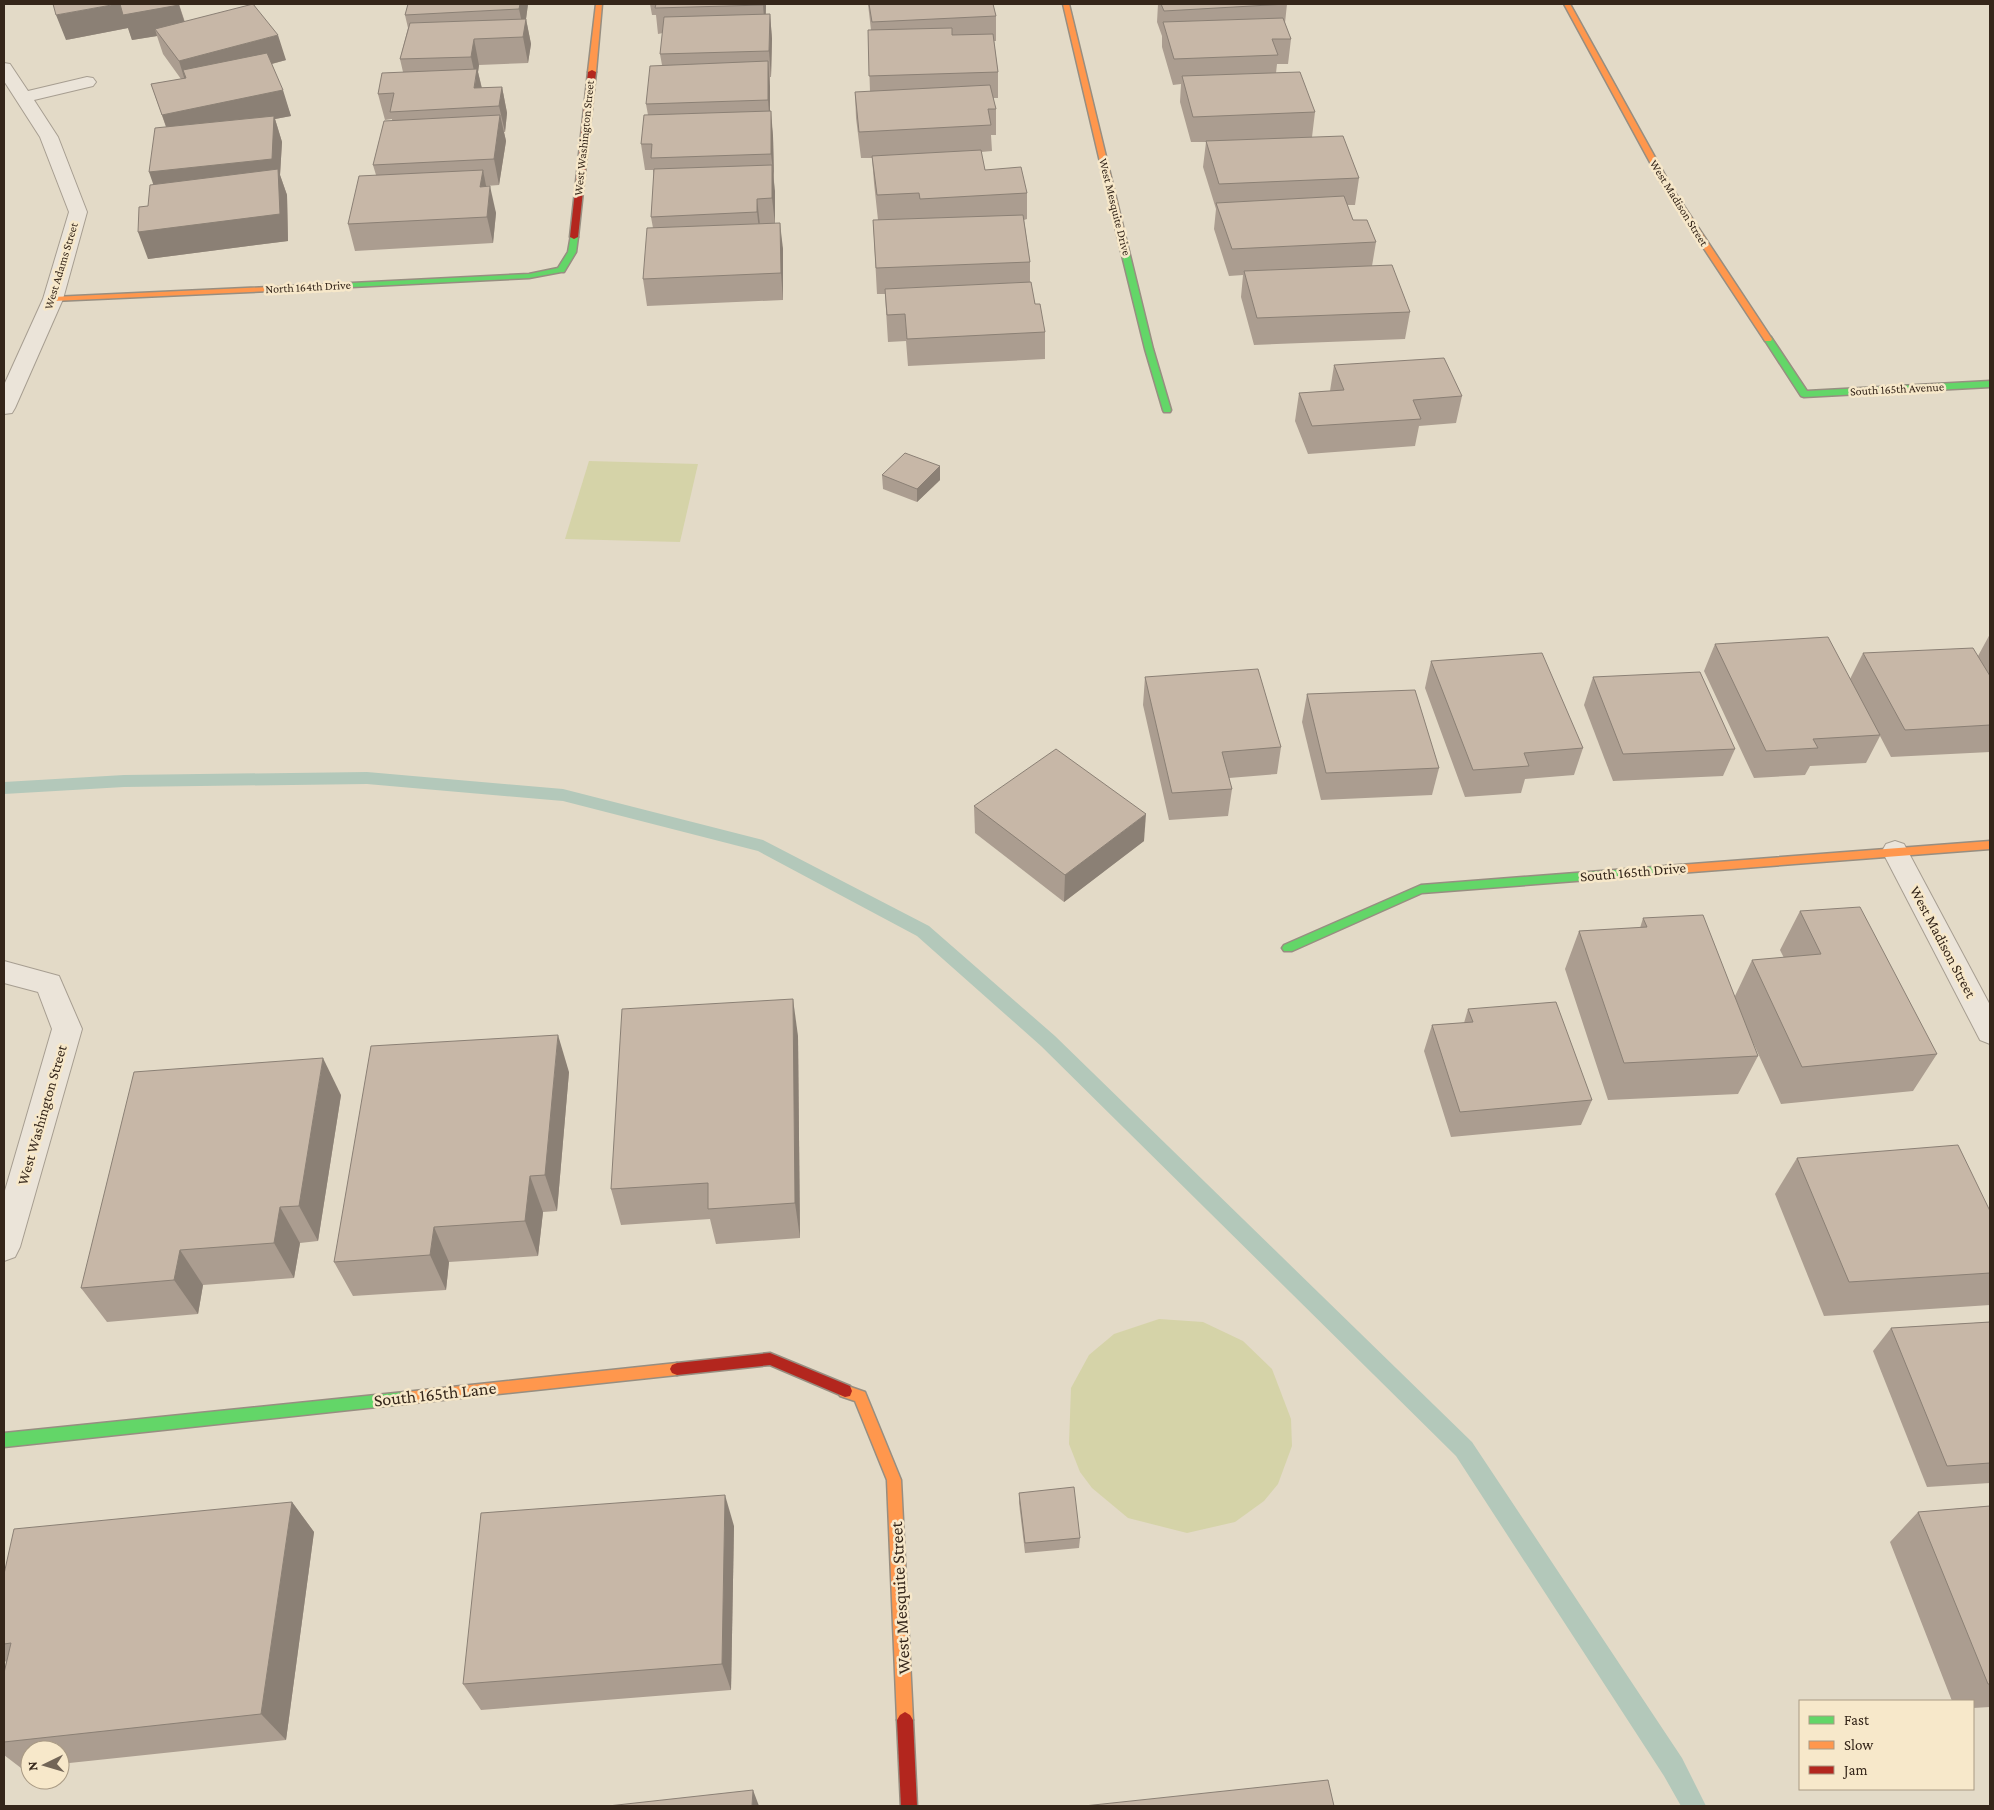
<svg xmlns="http://www.w3.org/2000/svg" width="1994" height="1810" font-family="'Crimson Pro',serif">
	<rect width="100%" height="100%" fill="#e3dac7"/>
	<!-- green -->
	<g fill="#d5d3a8">
		<path d="M 589,461 L 698,464 L 680,542 L 565,539 Z"/>
		<path d="M 1159,1319 L 1203,1322 L 1243,1341 L 1272,1369 L 1291,1419 L 1292,1446 L 1278,1484 L 1264,1501 L 1235,1522 L 1187,1533 L 1128,1518 L 1092,1488 L 1080,1472 L 1069,1444 L 1071,1388 L 1089,1355 L 1114,1334 Z"/>
	</g>
	<g fill="none" stroke-linecap="round" stroke-linejoin="round">
		<!-- stream -->
		<path fill="#b3c8ba" fill-rule="evenodd" d="M 367,772 L 563,789 L 763,840 L 929,926 L 1055,1036 L 1472,1442 L 1682,1758 L 1706,1806 L 1681,1806 L 1664,1776 L 1456,1456 L 1041,1046 L 917,936 L 758,851 L 563,801 L 367,784 L 124,787 L 4,794 L 4,782 L 124,775 Z"/>
		<!-- street casing -->
		<g stroke="#a79e91" stroke-width="2">
			<g id="street">
				<path d="M 4,63 L 10,64 L 28,91 L 87,77 L 93,78 L 96,82 L 93,86 L 34,100 L 58,137 L 87,212 L 63,299 L 15,408 L 12,413 L 4,414 L 4,385 L 43,299 L 69,212 L 40,137 L 4,81 Z"/>
				<path d="M 1895,841 L 1904,844 L 1990,1005 L 1990,1044 L 1980,1040 L 1882,851 L 1886,844 Z"/>
				<path d="M 4,961 L 59,976 L 82,1029 L 20,1247 L 15,1257 L 4,1261 L 4,1194 L 52,1029 L 38,992 L 4,983 Z"/>
			</g>
		</g>
		<!-- fast casing -->
		<g stroke="#978e81" stroke-width="3">
			<g id="fast">
				<path d="M 571,235 L 578,237 L 576,252 L 564,272 L 561,272 L 529,278 L 332,288 L 328,286 L 332,284 L 529,274 L 558,268 L 568,252 Z"/>
				<path d="M 1120,241 L 1127,243 L 1153,349 L 1171,410 L 1170,412 L 1164,412 L 1163,410 L 1145,349 L 1119,243 Z"/>
				<path d="M 1768,336 L 1771,337 L 1807,391 L 1990,381 L 1990,387 L 1804,397 L 1801,396 L 1764,339 Z"/>
				<path d="M 1666,866 L 1672,870 L 1666,874 L 1422,893 L 1292,951 L 1284,951 L 1282,948 L 1284,945 L 1421,885 Z"/>
				<path d="M 405,1392 L 410,1393 L 412,1398 L 410,1403 L 405,1404 L 4,1447 L 4,1433 Z"/>
			</g>
		</g>
		<!-- slow casing -->
		<g stroke="#978e81" stroke-width="3">
			<g id="slow">
				<path d="M 596,4 L 602,4 L 596,72 L 592,74 L 588,72 Z"/>
				<path d="M 1063,4 L 1069,4 L 1127,243 L 1126,245 L 1119,243 Z"/>
				<path d="M 1564,4 L 1570,4 L 1672,188 L 1772,339 L 1771,341 L 1765,341 L 1664,188 Z"/>
				<path d="M 332,284 L 335,284 L 335,288 L 53,301 L 49,299 L 53,297 Z"/>
				<path d="M 1990,841 L 1990,849 L 1666,874 L 1660,870 L 1666,866 Z"/>
				<path d="M 677,1363 L 682,1365 L 684,1369 L 682,1373 L 677,1375 L 405,1404 L 400,1403 L 398,1398 L 400,1393 L 405,1392 Z"/>
				<path d="M 845,1385 L 865,1392 L 901,1480 L 913,1720 L 910,1725 L 905,1728 L 900,1725 L 897,1720 L 887,1480 L 855,1401 L 840,1396 L 838,1391 L 840,1386 Z"/>
			</g>
		</g>
		<!-- jam casing -->
		<g stroke="#978e81" stroke-width="3">
			<g id="jam">
				<path d="M 592,70 L 596,72 L 578,237 L 574,239 L 570,237 L 588,72 Z"/>
				<path d="M 770,1353 L 850,1386 L 852,1391 L 850,1396 L 845,1397 L 770,1365 L 677,1375 L 672,1373 L 670,1369 L 672,1365 L 677,1363 Z"/>
				<path d="M 905,1712 L 910,1715 L 913,1720 L 917,1806 L 901,1806 L 897,1720 L 900,1715 Z"/>
			</g>
		</g>
		<!-- street -->
		<use href="#street" fill="#ebe4d9" fill-rule="evenodd"/>
		<!-- fast -->
		<use href="#fast" fill="#63d668" fill-rule="evenodd"/>
		<!-- slow -->
		<use href="#slow" fill="#ff974d" fill-rule="evenodd"/>
		<!-- jam -->
		<use href="#jam" fill="#b3261e" fill-rule="evenodd"/>
	</g>
	<!-- wall -->
	<g fill="#ab9d90">
		<path d="M 179,4 L 185,22 L 286,60 L 272,64 L 291,116 L 275,119 L 282,142 L 280,175 L 287,195 L 288,241 L 148,259 L 148,206 L 166,127 L 151,84 L 181,79 L 163,54 L 157,36 L 132,40 L 128,28 L 66,40 Z"/>
		<path d="M 408,4 L 528,4 L 526,19 L 531,44 L 528,63 L 479,65 L 478,72 L 482,88 L 502,87 L 507,113 L 505,132 L 504,132 L 506,141 L 499,185 L 486,186 L 496,213 L 493,243 L 355,251 L 348,224 L 376,175 L 373,165 L 392,121 L 392,119 L 385,120 L 378,94 L 403,72 L 400,59 L 408,28 L 405,15 Z"/>
		<path d="M 650,4 L 766,4 L 766,14 L 770,14 L 772,39 L 771,77 L 770,77 L 770,111 L 773,136 L 775,223 L 783,249 L 783,300 L 647,306 L 643,279 L 653,228 L 651,217 L 654,177 L 653,170 L 645,170 L 641,144 L 648,115 L 646,104 L 662,65 L 660,54 L 663,33 L 658,34 L 656,15 L 652,15 Z"/>
		<path d="M 868,4 L 993,4 L 996,16 L 996,41 L 994,41 L 998,72 L 998,98 L 993,98 L 996,109 L 996,135 L 991,135 L 992,151 L 981,152 L 985,170 L 1027,193 L 1027,219 L 1024,220 L 1030,262 L 1030,282 L 1035,304 L 1045,332 L 1045,359 L 908,366 L 906,341 L 888,342 L 885,294 L 877,294 L 873,220 L 878,220 L 874,183 L 872,158 L 861,158 L 856,118 L 855,92 L 870,92 L 868,30 L 871,30 Z"/>
		<path d="M 1158,4 L 1287,4 L 1285,23 L 1291,39 L 1288,64 L 1277,64 L 1276,73 L 1315,112 L 1312,137 L 1359,178 L 1355,205 L 1347,205 L 1353,220 L 1376,242 L 1372,266 L 1410,312 L 1405,339 L 1254,345 L 1241,297 L 1243,275 L 1229,276 L 1214,229 L 1216,209 L 1203,167 L 1206,142 L 1191,142 L 1180,102 L 1181,84 L 1173,85 L 1162,47 L 1162,36 L 1157,22 Z"/>
		<path d="M 1334,365 L 1462,396 L 1456,423 L 1419,426 L 1415,446 L 1308,454 L 1295,421 L 1299,393 L 1330,391 Z"/>
		<path d="M 940,466 L 940,480 L 917,502 L 883,489 L 882,475 Z"/>
		<path d="M 1990,634 L 1990,752 L 1891,757 L 1880,736 L 1866,763 L 1810,766 L 1805,775 L 1754,778 L 1704,671 L 1715,644 L 1850,679 L 1863,653 L 1978,656 Z"/>
		<path d="M 1431,661 L 1583,748 L 1574,775 L 1525,779 L 1521,793 L 1465,797 L 1425,688 Z"/>
		<path d="M 1145,677 L 1281,747 L 1277,774 L 1229,778 L 1232,789 L 1228,816 L 1169,820 L 1143,705 Z"/>
		<path d="M 1593,677 L 1735,749 L 1723,776 L 1613,781 L 1584,705 Z"/>
		<path d="M 1307,694 L 1439,768 L 1432,795 L 1321,800 L 1302,722 Z"/>
		<path d="M 974,806 L 1144,841 L 1064,902 L 975,833 Z"/>
		<path d="M 1800,911 L 1937,1054 L 1913,1091 L 1781,1104 L 1751,1038 L 1758,1056 L 1738,1094 L 1608,1100 L 1565,969 L 1579,931 L 1640,928 L 1643,918 L 1735,996 L 1752,960 L 1784,958 L 1780,950 Z"/>
		<path d="M 1468,1009 L 1592,1100 L 1581,1125 L 1451,1137 L 1424,1051 L 1432,1025 L 1464,1023 Z"/>
		<path d="M 798,1036 L 800,1238 L 716,1244 L 710,1219 L 621,1225 L 611,1189 Z"/>
		<path d="M 569,1072 L 557,1211 L 543,1212 L 538,1256 L 449,1262 L 446,1290 L 353,1296 L 334,1262 Z"/>
		<path d="M 341,1095 L 318,1241 L 300,1243 L 294,1278 L 203,1285 L 198,1314 L 107,1322 L 81,1288 Z"/>
		<path d="M 1797,1158 L 1990,1211 L 1990,1305 L 1824,1316 L 1775,1194 Z"/>
		<path d="M 1990,1322 L 1990,1483 L 1927,1487 L 1873,1351 L 1891,1328 Z"/>
		<path d="M 1019,1493 L 1080,1538 L 1079,1548 L 1025,1553 L 1019,1503 Z"/>
		<path d="M 292,1502 L 314,1532 L 286,1740 L 60,1764 L 60,1750 L 30,1750 L 30,1767 L 21,1768 L 4,1755 L 4,1673 L 6,1662 L 4,1660 L 4,1574 Z"/>
		<path d="M 1990,1506 L 1990,1707 L 1973,1708 L 1973,1701 L 1952,1701 L 1890,1542 L 1918,1512 Z"/>
		<path d="M 734,1526 L 731,1690 L 481,1710 L 463,1684 Z"/>
	</g>
	<!-- shaded-wall -->
	<g fill="#8b8075">
		<path d="M 117,4 L 179,5 L 187,30 L 155,29 L 157,36 L 132,40 L 128,28 L 66,40 L 56,15 Z"/>
		<path d="M 520,4 L 528,4 L 526,19 L 531,44 L 528,63 L 523,37 L 524,33 L 519,9 Z"/>
		<path d="M 763,4 L 766,4 L 765,30 L 763,5 Z"/>
		<path d="M 770,14 L 772,39 L 771,77 L 769,51 Z"/>
		<path d="M 278,35 L 286,60 L 189,86 L 183,70 L 188,86 L 187,87 L 179,61 Z"/>
		<path d="M 474,39 L 479,65 L 478,72 L 483,94 L 474,88 L 476,80 L 471,57 Z"/>
		<path d="M 768,61 L 770,87 L 770,126 L 768,100 Z"/>
		<path d="M 502,87 L 507,113 L 505,132 L 499,106 Z"/>
		<path d="M 283,90 L 291,116 L 275,119 L 282,142 L 280,175 L 287,195 L 288,241 L 148,259 L 138,232 L 158,198 L 149,172 L 171,140 L 162,115 Z"/>
		<path d="M 771,111 L 773,136 L 774,180 L 771,154 Z"/>
		<path d="M 500,115 L 506,141 L 499,185 L 494,159 Z"/>
		<path d="M 772,165 L 775,191 L 775,224 L 772,198 Z"/>
		<path d="M 483,170 L 488,196 L 480,187 Z"/>
		<path d="M 490,186 L 496,213 L 493,243 L 487,217 Z"/>
		<path d="M 757,199 L 760,225 L 760,239 L 757,212 Z"/>
		<path d="M 780,223 L 783,249 L 783,300 L 781,273 Z"/>
		<path d="M 940,466 L 940,480 L 917,502 L 917,489 Z"/>
		<path d="M 1146,814 L 1144,841 L 1064,902 L 1065,875 Z"/>
		<path d="M 793,999 L 798,1036 L 800,1238 L 795,1203 Z"/>
		<path d="M 558,1035 L 569,1072 L 557,1211 L 545,1175 Z"/>
		<path d="M 323,1058 L 341,1095 L 318,1241 L 299,1206 Z"/>
		<path d="M 530,1176 L 543,1212 L 538,1256 L 525,1221 Z"/>
		<path d="M 280,1207 L 300,1243 L 294,1278 L 274,1243 Z"/>
		<path d="M 434,1227 L 449,1262 L 446,1290 L 430,1255 Z"/>
		<path d="M 180,1250 L 203,1285 L 198,1314 L 174,1280 Z"/>
		<path d="M 725,1495 L 734,1526 L 731,1690 L 722,1664 Z"/>
		<path d="M 292,1502 L 314,1532 L 286,1740 L 261,1714 Z"/>
		<path d="M 753,1790 L 759,1806 L 752,1806 Z"/>
	</g>
	<!-- building -->
	<g fill="#c7b7a7" stroke="#8b8075">
		<path d="M 53,4 L 117,4 L 56,15 Z"/>
		<path d="M 120,4 L 179,4 L 179,5 L 123,15 Z"/>
		<path d="M 253,4 L 278,35 L 179,61 L 155,29 Z"/>
		<path d="M 408,4 L 520,4 L 519,9 L 405,15 Z"/>
		<path d="M 656,4 L 763,4 L 763,5 L 655,8 Z"/>
		<path d="M 869,4 L 993,4 L 996,16 L 872,22 Z"/>
		<path d="M 1161,4 L 1287,4 L 1164,11 Z"/>
		<path d="M 770,14 L 769,51 L 660,54 L 664,17 Z"/>
		<path d="M 1283,18 L 1291,39 L 1272,39 L 1278,55 L 1174,59 L 1163,22 Z"/>
		<path d="M 526,19 L 523,37 L 474,39 L 471,57 L 400,59 L 410,23 Z"/>
		<path d="M 952,28 L 952,35 L 993,34 L 998,72 L 869,76 L 868,30 Z"/>
		<path d="M 267,53 L 283,90 L 162,115 L 151,84 L 186,78 L 183,70 Z"/>
		<path d="M 768,61 L 768,100 L 646,104 L 650,66 Z"/>
		<path d="M 477,69 L 474,88 L 502,87 L 499,106 L 390,112 L 394,93 L 378,94 L 382,73 Z"/>
		<path d="M 1300,72 L 1315,112 L 1193,117 L 1182,76 Z"/>
		<path d="M 990,85 L 996,109 L 988,109 L 991,125 L 859,132 L 855,92 Z"/>
		<path d="M 771,111 L 771,154 L 651,158 L 652,144 L 641,144 L 644,115 Z"/>
		<path d="M 500,115 L 494,159 L 373,165 L 384,121 Z"/>
		<path d="M 274,116 L 272,159 L 149,172 L 155,128 Z"/>
		<path d="M 1343,136 L 1359,178 L 1219,184 L 1206,141 Z"/>
		<path d="M 981,150 L 985,170 L 1021,167 L 1027,193 L 920,199 L 919,193 L 877,195 L 872,156 Z"/>
		<path d="M 772,165 L 772,198 L 757,199 L 757,212 L 651,217 L 654,169 Z"/>
		<path d="M 278,169 L 280,214 L 138,232 L 139,207 L 148,206 L 150,185 Z"/>
		<path d="M 483,170 L 480,187 L 490,186 L 487,217 L 348,224 L 359,176 Z"/>
		<path d="M 1344,196 L 1353,220 L 1367,220 L 1376,242 L 1232,249 L 1216,203 Z"/>
		<path d="M 1023,215 L 1030,262 L 876,268 L 873,220 Z"/>
		<path d="M 780,223 L 781,273 L 643,279 L 647,228 Z"/>
		<path d="M 1392,265 L 1410,312 L 1257,318 L 1244,271 Z"/>
		<path d="M 1031,282 L 1035,304 L 1040,304 L 1045,332 L 907,339 L 905,314 L 887,315 L 885,289 Z"/>
		<path d="M 1444,358 L 1462,396 L 1413,400 L 1421,419 L 1312,426 L 1299,393 L 1344,390 L 1334,365 Z"/>
		<path d="M 905,453 L 940,466 L 917,489 L 882,475 Z"/>
		<path d="M 1828,637 L 1880,735 L 1813,739 L 1818,748 L 1766,751 L 1715,644 Z"/>
		<path d="M 1973,648 L 1990,676 L 1990,725 L 1905,730 L 1863,653 Z"/>
		<path d="M 1542,653 L 1583,748 L 1524,753 L 1529,766 L 1473,770 L 1431,661 Z"/>
		<path d="M 1258,669 L 1281,747 L 1222,752 L 1232,789 L 1172,793 L 1145,677 Z"/>
		<path d="M 1700,672 L 1735,749 L 1623,754 L 1593,677 Z"/>
		<path d="M 1415,690 L 1439,768 L 1326,773 L 1307,694 Z"/>
		<path d="M 1056,749 L 1146,814 L 1065,875 L 974,806 Z"/>
		<path d="M 1860,907 L 1937,1054 L 1802,1067 L 1752,960 L 1821,954 L 1800,911 Z"/>
		<path d="M 1703,915 L 1758,1056 L 1624,1063 L 1579,931 L 1647,927 L 1643,918 Z"/>
		<path d="M 793,999 L 795,1203 L 708,1209 L 708,1183 L 611,1189 L 622,1009 Z"/>
		<path d="M 1556,1002 L 1592,1100 L 1460,1112 L 1432,1025 L 1473,1022 L 1468,1009 Z"/>
		<path d="M 558,1035 L 545,1175 L 530,1176 L 525,1221 L 434,1227 L 430,1255 L 334,1262 L 371,1046 Z"/>
		<path d="M 323,1058 L 299,1206 L 280,1207 L 274,1243 L 180,1250 L 174,1280 L 81,1288 L 134,1072 Z"/>
		<path d="M 1958,1145 L 1990,1211 L 1990,1273 L 1849,1282 L 1797,1158 Z"/>
		<path d="M 1990,1322 L 1990,1463 L 1947,1466 L 1891,1328 Z"/>
		<path d="M 1074,1487 L 1080,1538 L 1025,1543 L 1019,1493 Z"/>
		<path d="M 725,1495 L 722,1664 L 463,1684 L 481,1513 Z"/>
		<path d="M 292,1502 L 261,1714 L 4,1742 L 4,1673 L 11,1643 L 4,1644 L 4,1574 L 14,1529 Z"/>
		<path d="M 1990,1506 L 1990,1684 L 1988,1684 L 1918,1512 Z"/>
		<path d="M 1328,1780 L 1334,1806 L 1084,1806 Z"/>
		<path d="M 753,1790 L 752,1806 L 608,1806 Z"/>
	</g>
	<g text-anchor="middle" dominant-baseline="central" stroke-width="5" stroke-linejoin="round" paint-order="stroke">
		<!-- far-street labels -->
		<g font-size="12" fill="#35261a" stroke="#f7e8ca">
			<text transform="translate(584 138) rotate(-84)">West Washington Street</text>
			<text transform="translate(1679 203) rotate(58)">West Madison Street</text>
			<text transform="translate(1115 207) rotate(76)">West Mesquite Drive</text>
			<text transform="translate(61 266) rotate(-73)">West Adams Street</text>
			<text transform="translate(308 287) rotate(-3)">North 164th Drive</text>
			<text transform="translate(1897 389) rotate(-3)">South 165th Avenue</text>
		</g>
		<!-- street labels -->
		<g font-size="15" fill="#35261a" stroke="#f7e8ca">
			<text transform="translate(1633 872) rotate(-5)">South 165th Drive</text>
			<text transform="translate(1943 942) rotate(62)">West Madison Street</text>
			<text transform="translate(42 1115) rotate(-74)">West Washington Street</text>
		</g>
		<!-- near-street labels -->
		<g font-size="18" fill="#35261a" stroke="#f7e8ca">
			<text transform="translate(435 1394) rotate(-6)">South 165th Lane</text>
			<text transform="translate(900 1598) rotate(-93)">West Mesquite Street</text>
		</g>
	</g>
	<!-- border -->
	<rect width="1994" height="1810" fill="none" stroke="#35261a" stroke-width="10"/>
	<!-- legend -->
	<rect x="1799" y="1700" width="175" height="90" fill="#f7e8ca" stroke="#a99a84"/>
	<rect x="1809" y="1716" width="25" height="8" fill="#63d668" stroke="#a99a84"/>
	<text x="1844" y="1725" font-size="15" fill="#35261a">Fast</text>
	<rect x="1809" y="1741" width="25" height="8" fill="#ff974d" stroke="#a99a84"/>
	<text x="1844" y="1750" font-size="15" fill="#35261a">Slow</text>
	<rect x="1809" y="1766" width="25" height="8" fill="#b3261e" stroke="#a99a84"/>
	<text x="1844" y="1775" font-size="15" fill="#35261a">Jam</text>
	<!-- north arrow -->
	<g transform="translate(45 1765) rotate(265)"><circle r="24" fill="#f7e8ca" stroke="#a99a84"/>
	<path d="M0-4L9 19L0 12L-9 19Z" fill="#726557"/>
	<text y="-8" font-size="14" font-weight="bold" text-anchor="middle" fill="#35261a">N</text>
	</g>
</svg>
